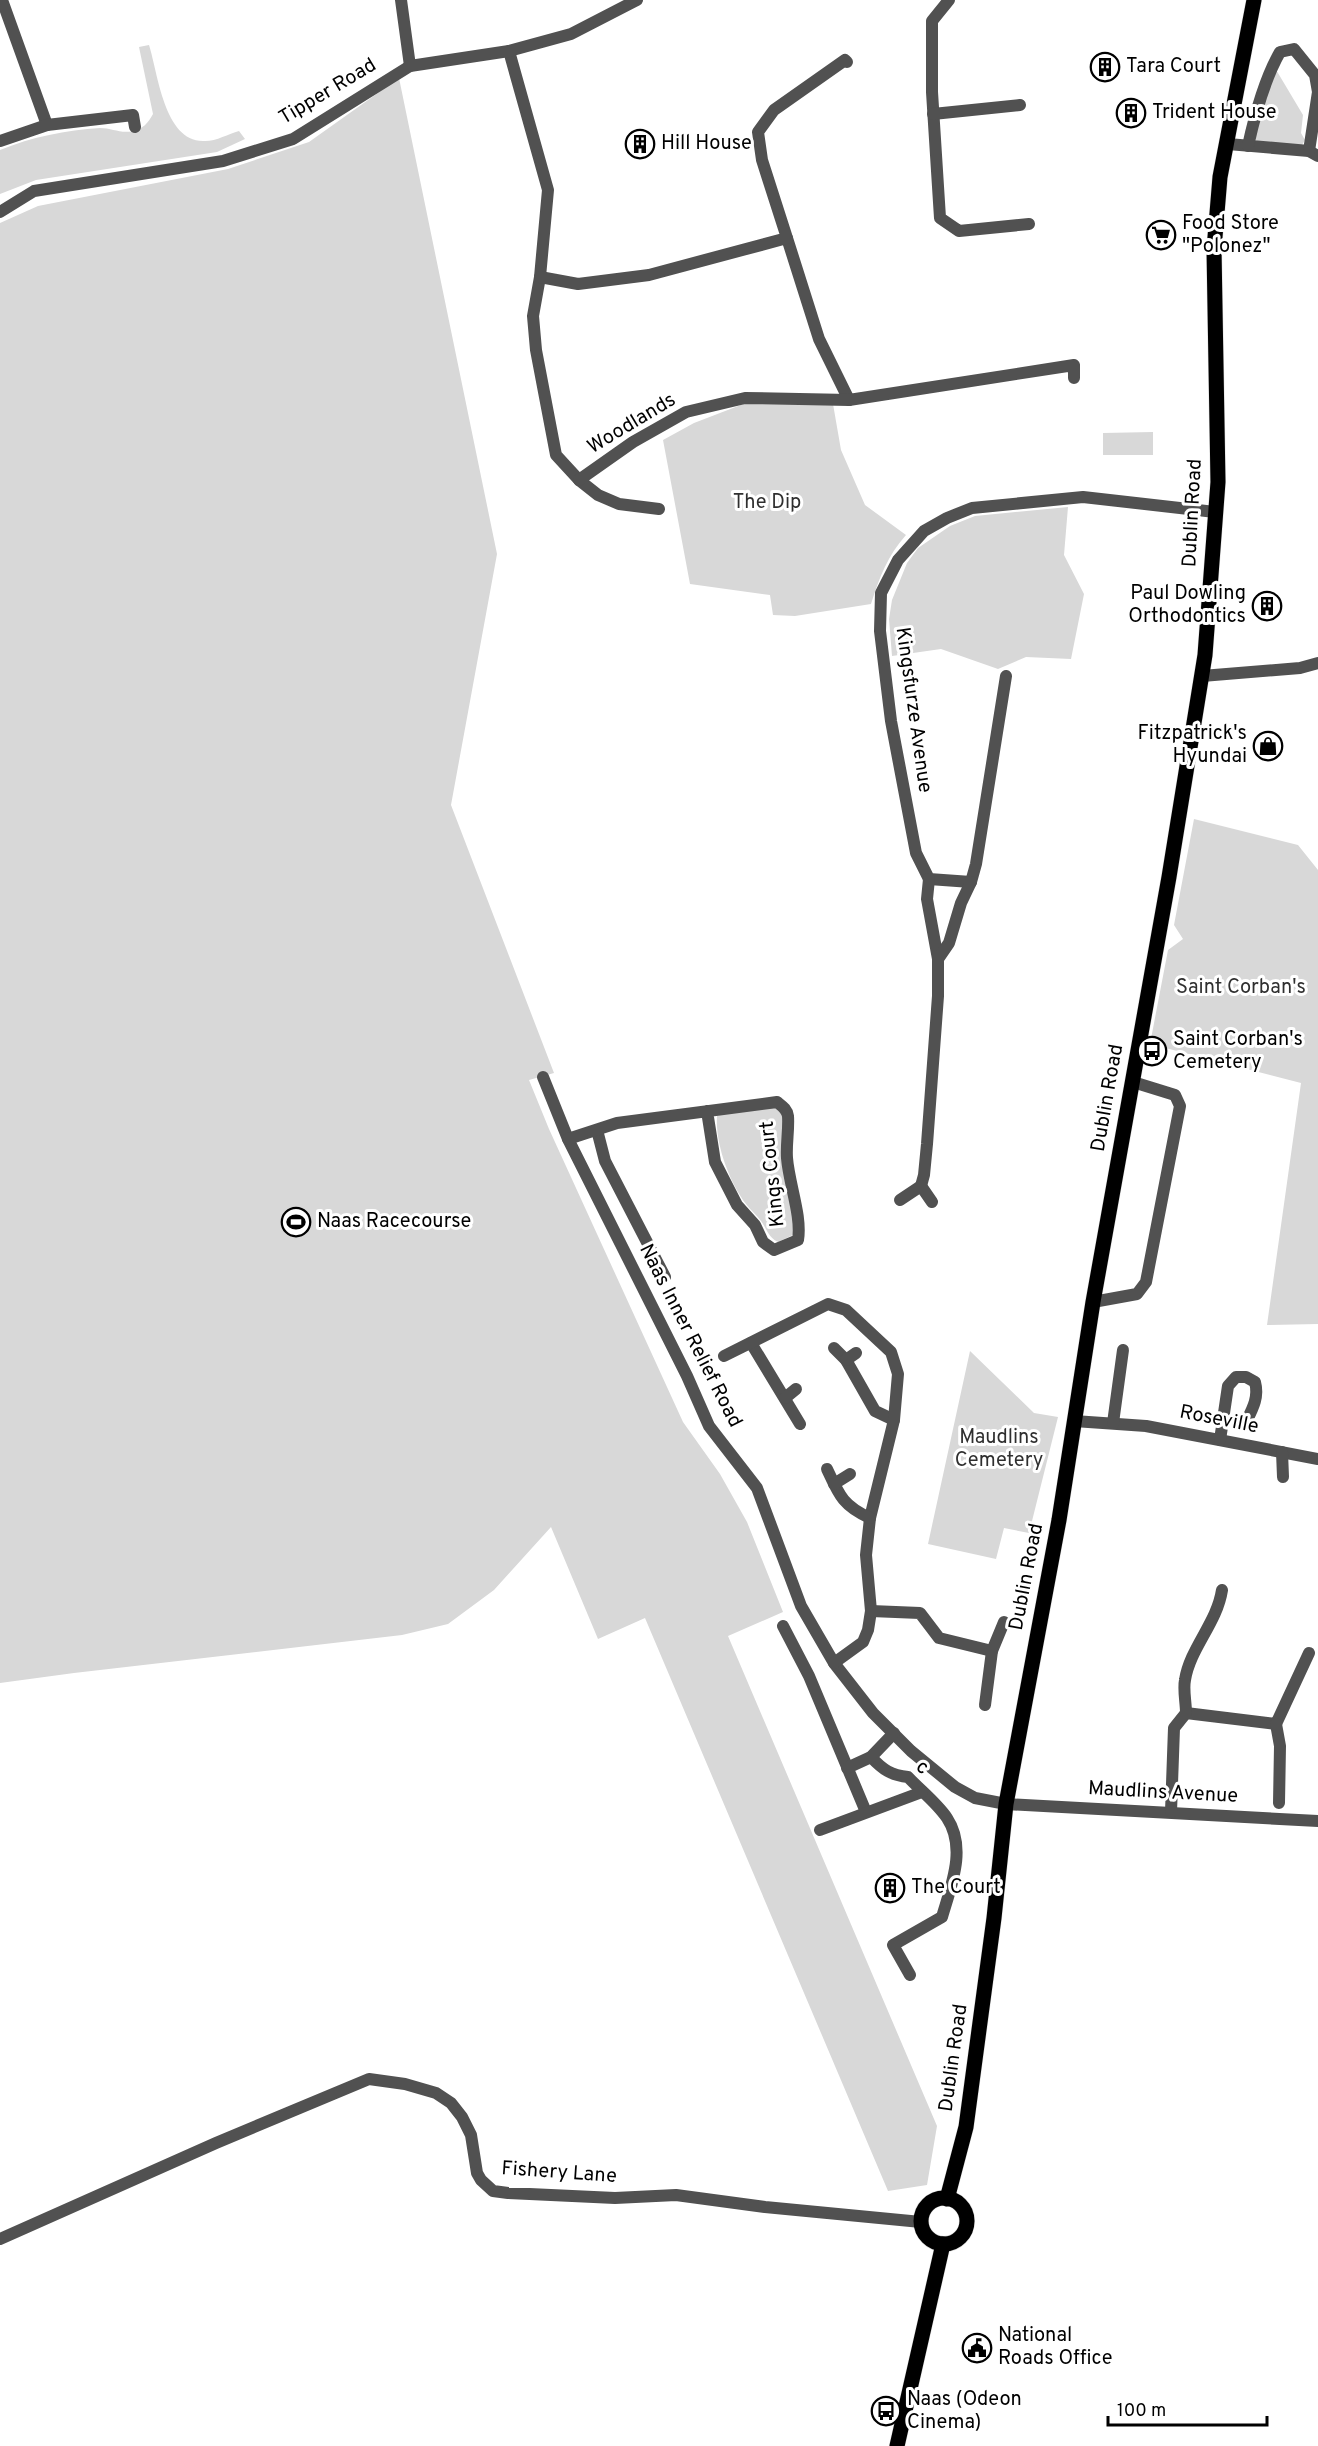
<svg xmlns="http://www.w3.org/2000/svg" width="1318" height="2446" font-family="Overpass,sans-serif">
	<rect width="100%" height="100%" fill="#fff"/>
	<!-- green -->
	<g fill="#d8d8d8">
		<path d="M 149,45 C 158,73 164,141 203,141 C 215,142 228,134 239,131 L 245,139 L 217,152 L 36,180 L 0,194 L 0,150 C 32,137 66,130 100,128 C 112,128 121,134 133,131 C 143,129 148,123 153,114 L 139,47 Z"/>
		<path d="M 1275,68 L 1303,115 L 1301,133 L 1305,140 L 1302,145 L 1258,142 L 1254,138 Z"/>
		<path d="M 399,78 L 497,554 L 451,805 L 554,1073 L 529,1080 L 549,1129 L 683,1422 L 720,1474 L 747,1522 L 783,1612 L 728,1636 L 937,2126 L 927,2185 L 888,2191 L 645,1618 L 598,1639 L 551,1527 L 494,1590 L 448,1624 L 402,1635 L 74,1673 L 0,1683 L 0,223 L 38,206 L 228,169 L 309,142 Z"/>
		<path d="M 746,403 L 833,404 L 841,450 L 865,505 L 906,535 C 888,555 879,578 871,604 L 795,616 L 773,615 L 770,595 L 690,584 L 663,440 L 694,423 Z"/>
		<path d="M 1153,432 L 1153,455 L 1103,455 L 1103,433 Z"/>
		<path d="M 1068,507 L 1064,555 L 1084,594 L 1071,659 L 1026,657 L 998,669 L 941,649 L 892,656 L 889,619 L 892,600 L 907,563 L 918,548 L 950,526 L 975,516 Z"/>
		<path d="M 1194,819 L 1298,845 L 1318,870 L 1318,1324 L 1267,1325 L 1301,1083 L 1150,1044 L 1168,950 L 1183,939 L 1174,925 Z"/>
		<path d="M 778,1106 L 782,1109 L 795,1234 L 778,1242 C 768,1237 767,1229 761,1221 C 757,1215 750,1210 746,1204 C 729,1182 715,1143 717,1116 L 724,1113 Z"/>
		<path d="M 970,1351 L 1034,1413 L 1058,1417 L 1029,1533 L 1004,1528 L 996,1559 L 928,1544 Z"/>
	</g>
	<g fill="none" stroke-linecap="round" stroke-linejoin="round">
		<!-- major casing -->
		<g stroke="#dbdbdb" stroke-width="16">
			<g id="major">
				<circle cx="944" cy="2221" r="23"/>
				<path d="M 947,2199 L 966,2127 L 994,1918 L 1006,1804 L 1059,1520 L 1093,1302 L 1169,877 L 1205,655 L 1218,482 L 1214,249 L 1220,177 L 1254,0"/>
				<path d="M 897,2446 L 943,2244"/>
			</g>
		</g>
		<!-- minor -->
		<g stroke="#515151" stroke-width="12">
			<path d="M 2,0 L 47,125"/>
			<path d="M 401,0 L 410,66"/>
			<path d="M 949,0 L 932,21 L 932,92 L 940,218 L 959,231 L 1029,224"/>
			<path d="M 509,51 L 548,190 L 540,277 L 533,316 L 536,350 L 556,455 L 579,480 L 598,495 L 619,504 L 659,509"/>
			<path d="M 933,114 L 1020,105"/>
			<path d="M 0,141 L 47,125 L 133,115 L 135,127"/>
			<path d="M 1228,144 L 1309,151 L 1318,156"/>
			<path d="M 1248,146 C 1255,114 1264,80 1280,52 L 1294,49 L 1315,75 L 1318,92 L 1309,151"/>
			<path d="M 0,212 L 34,191 L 223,161 L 293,139 L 410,66 L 509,51 L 571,34 L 637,0"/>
			<path d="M 787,238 L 819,339 L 849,400"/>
			<path d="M 540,277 L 578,284 L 649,275 L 787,238 L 762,160 L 758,132 L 774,110 L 845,60 L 847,62"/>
			<path d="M 579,480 L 633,442 L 686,412 L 745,398 L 849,400 L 1074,365 L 1074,378"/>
			<path d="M 1006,676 L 976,864 L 971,882 L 929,879 L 916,853 L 891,721 L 880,631 L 881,593 L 898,560 L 924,531 L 947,518 L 972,508 L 1083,497 L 1215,512"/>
			<path d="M 1202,676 L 1300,668 L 1318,663"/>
			<path d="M 929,879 L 927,899 L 938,959"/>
			<path d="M 543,1077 L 568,1139 L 687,1376 L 709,1426 L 757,1488 L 801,1606 L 834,1663 L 873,1713 L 911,1751 L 955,1787 L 975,1798 L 1006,1804 L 1318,1821"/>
			<path d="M 597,1130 L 605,1161 L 665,1277"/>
			<path d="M 568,1139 L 617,1123 L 777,1102 C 782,1106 787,1109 788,1116 C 789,1130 786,1144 787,1158 C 789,1184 802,1216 798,1240 L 774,1250 L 763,1242 L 755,1225 L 737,1205 L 715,1162 L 707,1111"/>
			<path d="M 921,1186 L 924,1175 L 927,1144 L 938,996 L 938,959 L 949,943 L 961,903 L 971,882"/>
			<path d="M 900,1200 L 921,1186 L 932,1202"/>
			<path d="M 1093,1302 L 1137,1294 L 1146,1282 L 1180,1106 L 1175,1095 L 1133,1082"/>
			<path d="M 751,1343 L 800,1424"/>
			<path d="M 834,1348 L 846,1360 L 875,1411 L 894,1420"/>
			<path d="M 724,1356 L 828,1304 L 846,1310 L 891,1352 L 898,1374 L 894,1420 L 870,1518 L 866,1555 L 871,1611 L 868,1630 L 863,1642 L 834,1663"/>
			<path d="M 846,1360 L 856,1353"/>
			<path d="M 785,1398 L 796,1389"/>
			<path d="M 1074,1421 L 1146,1426 L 1318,1459"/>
			<path d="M 1113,1423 L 1123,1350"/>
			<path d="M 1220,1440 L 1228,1386 L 1236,1377 L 1246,1377 L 1255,1382 C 1259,1397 1253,1408 1246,1422"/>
			<path d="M 1282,1452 L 1283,1477"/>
			<path d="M 827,1469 C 839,1495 843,1506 870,1518"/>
			<path d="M 834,1484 L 850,1474"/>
			<path d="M 871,1611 L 920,1613 L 939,1638 L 992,1651"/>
			<path d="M 783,1626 L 809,1676 L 866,1812"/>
			<path d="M 985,1705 L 992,1651 L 1004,1622"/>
			<path d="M 1186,1713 L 1276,1724 L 1309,1653"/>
			<path d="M 1276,1724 L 1280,1746 L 1279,1803"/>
			<path d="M 871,1757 C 883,1770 891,1775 908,1777 C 920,1790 937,1803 947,1818 C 967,1848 951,1886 942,1917 L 893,1945 L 910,1975"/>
			<path d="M 847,1768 L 871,1757 L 894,1733"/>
			<path d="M 1171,1812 L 1174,1728 L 1186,1713 C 1186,1702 1183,1690 1185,1680 C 1190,1648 1217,1623 1222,1590"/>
			<path d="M 820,1830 L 922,1792"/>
			<path d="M 0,2239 L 216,2143 L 369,2079 L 405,2084 L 436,2093 L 451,2103 L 462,2117 L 471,2135 L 477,2173 L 481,2180 L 493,2191 L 508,2193 L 615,2198 L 676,2195 L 765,2207 L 921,2222"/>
		</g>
		<!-- major -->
		<use href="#major" stroke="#000" stroke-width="15"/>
	</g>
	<!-- icons -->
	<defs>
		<g id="building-ring" transform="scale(1.5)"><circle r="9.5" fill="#fff" stroke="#000" stroke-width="1.5"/><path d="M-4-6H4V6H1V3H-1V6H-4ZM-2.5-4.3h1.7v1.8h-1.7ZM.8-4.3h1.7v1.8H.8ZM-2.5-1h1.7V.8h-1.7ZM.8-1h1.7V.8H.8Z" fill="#000"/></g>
		<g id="supermarket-ring" transform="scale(1.5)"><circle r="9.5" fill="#fff" stroke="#000" stroke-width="1.5"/><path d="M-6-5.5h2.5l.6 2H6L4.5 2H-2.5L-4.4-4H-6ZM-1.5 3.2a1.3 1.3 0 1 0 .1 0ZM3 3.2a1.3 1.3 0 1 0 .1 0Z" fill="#000"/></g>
		<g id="shop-ring" transform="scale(1.5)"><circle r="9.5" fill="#fff" stroke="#000" stroke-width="1.5"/><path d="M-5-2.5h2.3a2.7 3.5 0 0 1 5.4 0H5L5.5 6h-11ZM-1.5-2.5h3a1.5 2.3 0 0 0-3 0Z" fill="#000"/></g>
		<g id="bus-ring" transform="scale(1.5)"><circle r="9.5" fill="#fff" stroke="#000" stroke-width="1.5"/><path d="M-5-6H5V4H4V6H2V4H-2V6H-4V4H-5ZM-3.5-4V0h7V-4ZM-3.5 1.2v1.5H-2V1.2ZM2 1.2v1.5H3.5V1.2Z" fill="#000"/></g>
		<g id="stadium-ring" transform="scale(1.5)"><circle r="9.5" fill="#fff" stroke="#000" stroke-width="1.5"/><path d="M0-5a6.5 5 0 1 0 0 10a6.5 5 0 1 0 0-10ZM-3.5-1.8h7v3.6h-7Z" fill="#000"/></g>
		<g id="civic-ring" transform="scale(1.5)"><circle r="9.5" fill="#fff" stroke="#000" stroke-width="1.5"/><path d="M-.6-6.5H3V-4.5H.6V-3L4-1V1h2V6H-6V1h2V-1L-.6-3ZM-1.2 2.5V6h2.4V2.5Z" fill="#000"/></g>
	</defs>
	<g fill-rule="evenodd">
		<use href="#building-ring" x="1105" y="67"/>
		<use href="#building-ring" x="1131" y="113"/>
		<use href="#building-ring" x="640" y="144"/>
		<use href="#supermarket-ring" x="1161" y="235"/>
		<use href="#building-ring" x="1267" y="606"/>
		<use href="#shop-ring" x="1268" y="746"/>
		<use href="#bus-ring" x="1152" y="1051"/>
		<use href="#stadium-ring" x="296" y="1222"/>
		<use href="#building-ring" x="890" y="1888"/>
		<use href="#civic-ring" x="977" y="2348"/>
		<use href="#bus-ring" x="886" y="2411"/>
	</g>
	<g text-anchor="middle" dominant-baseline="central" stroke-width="6" stroke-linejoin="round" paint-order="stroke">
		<!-- poi labels -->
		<g font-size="20" fill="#000" stroke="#fff" text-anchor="start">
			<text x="1126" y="67">Tara Court</text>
			<text x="1152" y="113">Trident House</text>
			<text x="661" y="144">Hill House</text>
			<text x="1182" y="224">Food Store<tspan x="1182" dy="23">"Polonez"</tspan></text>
			<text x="1246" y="594" text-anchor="end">Paul Dowling<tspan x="1246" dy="23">Orthodontics</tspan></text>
			<text x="1247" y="734" text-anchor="end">Fitzpatrick's<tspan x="1247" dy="23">Hyundai</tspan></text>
			<text x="1173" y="1040">Saint Corban's<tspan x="1173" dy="23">Cemetery</tspan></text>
			<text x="317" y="1222">Naas Racecourse</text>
			<text x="911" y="1888">The Court</text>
			<text x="998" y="2336">National<tspan x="998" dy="23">Roads Office</tspan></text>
			<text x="907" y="2400">Naas (Odeon<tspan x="907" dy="23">Cinema)</tspan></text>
		</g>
		<!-- street labels -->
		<g font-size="20" fill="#000" stroke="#fff">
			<text transform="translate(328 92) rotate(-31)">Tipper Road</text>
			<text transform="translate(632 424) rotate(-31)">Woodlands</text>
			<text transform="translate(1193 513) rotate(-87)">Dublin Road</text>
			<text transform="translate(913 710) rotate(82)">Kingsfurze Avenue</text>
			<text transform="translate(1108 1098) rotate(-80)">Dublin Road</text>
			<text transform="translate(773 1174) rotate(-96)">Kings Court</text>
			<text transform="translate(690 1336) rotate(63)">Naas Inner Relief Road</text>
			<text transform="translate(1219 1420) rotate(11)">Roseville</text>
			<text transform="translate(1027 1577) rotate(-79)">Dublin Road</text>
			<text transform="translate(922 1768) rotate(34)">c</text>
			<text transform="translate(1163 1793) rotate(3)">Maudlins Avenue</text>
			<text transform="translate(954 2058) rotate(-82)">Dublin Road</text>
			<text transform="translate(559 2173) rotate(4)">Fishery Lane</text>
		</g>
		<!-- park labels -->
		<g font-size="20" fill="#2f2f2f" stroke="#fff">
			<text x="767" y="503">The Dip</text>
			<text x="1241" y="988">Saint Corban's</text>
			<text x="999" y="1438">Maudlins<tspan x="999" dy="23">Cemetery</tspan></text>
		</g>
	</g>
	<!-- scale -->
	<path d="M1108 2416v9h159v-9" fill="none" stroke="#000000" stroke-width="3"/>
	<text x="1117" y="2416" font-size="18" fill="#000000" stroke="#ffffff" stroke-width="4.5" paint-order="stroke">100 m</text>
</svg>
